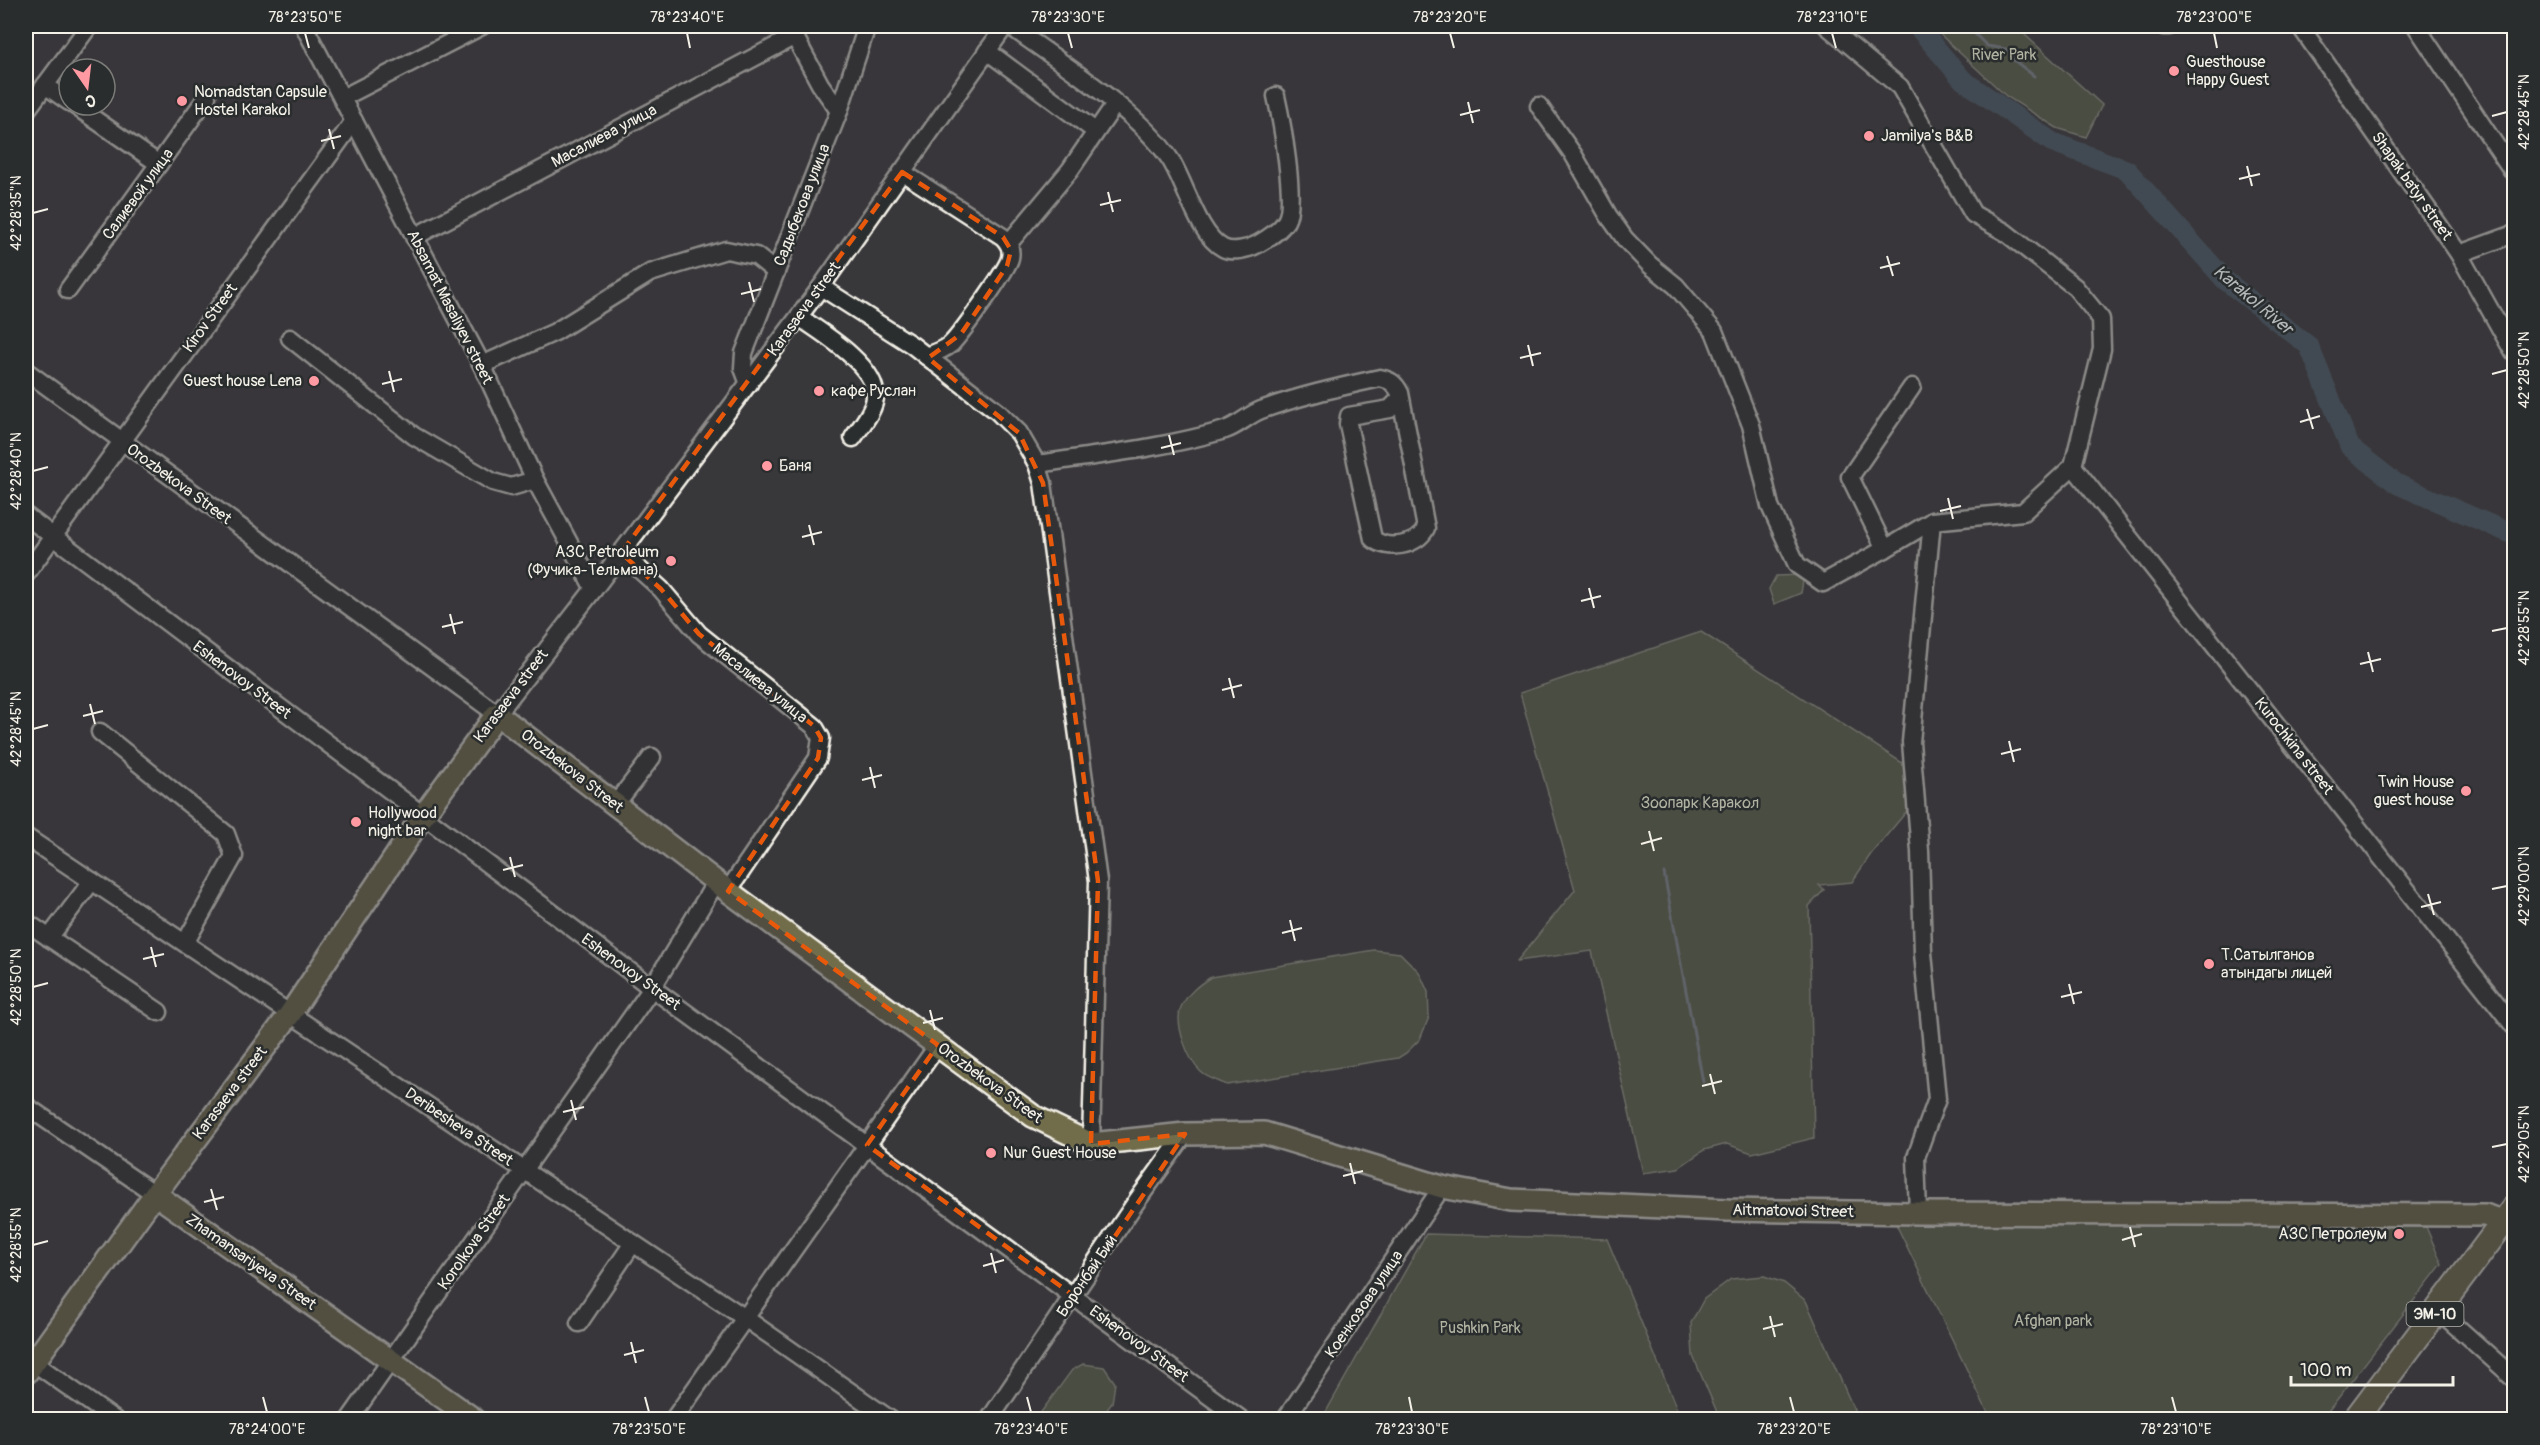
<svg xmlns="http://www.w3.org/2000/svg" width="2540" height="1445" font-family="Pangolin,sans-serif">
	<rect width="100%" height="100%" fill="#38373a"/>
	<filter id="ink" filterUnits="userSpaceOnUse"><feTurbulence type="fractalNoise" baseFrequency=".0167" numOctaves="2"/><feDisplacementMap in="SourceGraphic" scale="12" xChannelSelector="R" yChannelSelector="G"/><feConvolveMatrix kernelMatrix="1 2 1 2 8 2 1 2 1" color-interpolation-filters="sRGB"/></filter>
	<g filter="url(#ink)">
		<!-- green -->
		<g fill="#60674d" stroke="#aaac9a" stroke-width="1.5">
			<path d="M 1931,26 L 2015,26 L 2102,105 L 2086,137 L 2057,128 L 2006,96 Z"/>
			<path d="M 1804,575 L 1801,593 L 1774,604 L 1769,589 L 1776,576 Z"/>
			<path d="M 1701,632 L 1907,766 L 1912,805 L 1871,854 L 1852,882 L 1819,885 L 1824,890 L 1809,906 L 1814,1138 L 1752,1153 L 1727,1144 L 1704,1150 L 1678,1168 L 1643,1173 L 1592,951 L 1517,961 L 1575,890 L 1520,693 Z"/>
			<path d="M 1374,950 L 1400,953 L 1419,972 L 1428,992 L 1429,1017 L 1420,1039 L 1406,1053 L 1398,1058 L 1227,1085 C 1219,1081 1207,1078 1201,1072 C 1188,1060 1174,1024 1181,1007 C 1188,993 1198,985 1211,977 Z"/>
			<path d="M 1895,1222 L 2426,1227 L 2442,1264 L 2322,1419 L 1991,1419 Z"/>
			<path d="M 1426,1234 L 1607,1239 L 1681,1419 L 1322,1419 Z"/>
			<path d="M 1764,1276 L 1784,1283 L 1806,1301 L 1858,1419 L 1720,1419 L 1693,1356 L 1691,1323 L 1704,1299 L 1731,1279 Z"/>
			<path d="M 1083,1364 L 1104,1367 L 1115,1383 L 1112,1403 L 1100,1419 L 1036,1419 L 1072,1370 Z"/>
		</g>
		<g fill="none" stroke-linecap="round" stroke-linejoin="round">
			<!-- stream -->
			<g stroke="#909aa0" stroke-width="3">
				<path d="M 1967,26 L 1987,46 L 2006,49 L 2015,61 L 2034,76"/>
				<path d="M 1664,873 L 1703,1082"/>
			</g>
			<!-- river -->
			<path stroke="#4e6070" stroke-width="20" d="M 1917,26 L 1963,80 L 2052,142 L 2127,170 L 2226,281 L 2309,346 L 2350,447 L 2397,484 L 2514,535"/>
			<!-- minor casing -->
			<g stroke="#f4f1e8" stroke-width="21">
				<g id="minor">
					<path d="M 304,26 L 482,365 L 535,480 L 594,589"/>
					<path d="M 789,26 L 820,84 L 839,111"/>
					<path d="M 1010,26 C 1058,61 1138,111 1170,159 C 1185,182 1198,235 1223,248 C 1232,253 1249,249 1258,244 C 1267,239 1280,231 1286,221 C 1297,203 1281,118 1276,96"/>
					<path d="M 1827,26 L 1900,87 L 1973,214 L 2005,232 L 2075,287 L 2101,319 L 2102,349 L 2073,466"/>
					<path d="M 2164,26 L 2169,26"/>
					<path d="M 2300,26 L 2459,254 L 2514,353"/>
					<path d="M 2416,26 L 2514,173"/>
					<path d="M 987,51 L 1095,131"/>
					<path d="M 45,85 L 69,102"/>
					<path d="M 342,98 L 482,26"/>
					<path d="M 74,105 L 159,164"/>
					<path d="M 1539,106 L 1573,154 L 1608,215 L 1625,239 L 1650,265 L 1676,286 L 1714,331 L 1751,425 L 1770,506 L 1797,565 L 1823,583 L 1885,549"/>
					<path d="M 26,111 L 89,26"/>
					<path d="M 902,172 L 1003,237 C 1009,243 1012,249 1010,258 C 1008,269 960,335 951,344 C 944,350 935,353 926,356"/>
					<path d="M 414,237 L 795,36"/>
					<path d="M 1009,243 L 1070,170 L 1115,104"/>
					<path d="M 2459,254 L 2514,234"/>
					<path d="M 821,287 L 912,345 L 998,412 L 1019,433 L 1037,464 L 1043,483 L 1098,881 L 1091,1144"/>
					<path d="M 68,290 L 207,97"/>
					<path d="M 799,317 C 821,332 877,366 875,396 C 875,410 861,426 853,438"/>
					<path d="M 290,338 L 414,436 L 493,482 L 511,487 L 535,480"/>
					<path d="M 482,365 L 555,332 L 650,273 L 726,250 L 756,256 L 776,272"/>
					<path d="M 26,371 L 497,714 L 594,589 L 821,287 L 1005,26"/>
					<path d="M 749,384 L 743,368 L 744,353 L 839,111 L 867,26"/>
					<path d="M 1912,387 L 1850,477 L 1885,549 L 1932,521 L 2023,512 L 2073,466"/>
					<path d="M 1037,464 C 1099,455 1164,448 1225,430 C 1238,426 1248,415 1261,410 C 1299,396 1340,387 1380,378 C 1390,380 1395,383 1400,393 L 1426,528 C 1417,547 1387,550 1373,539 L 1348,424 L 1349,416 L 1390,409 L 1400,399"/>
					<path d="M 2073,466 L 2514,1026"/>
					<path d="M 26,516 L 652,988 L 1242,1420"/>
					<path d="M 621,553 L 661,589 L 699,634 L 814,726 L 821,738 L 818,758 L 728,891"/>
					<path d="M 26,574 L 354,121"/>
					<path d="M 100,732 L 226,834 L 234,856 L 185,943"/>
					<path d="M 615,805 L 652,757"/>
					<path d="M 26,837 L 745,1318 L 891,1420"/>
					<path d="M 26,922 L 159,1012"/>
					<path d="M 49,938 L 92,881"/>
					<path d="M 26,1106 L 155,1194"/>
					<path d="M 1918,1213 L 1916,1157 L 1937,1099 L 1923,953 L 1920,851 L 1911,742 L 1932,521"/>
					<path d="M 2438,1310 L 2514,1378"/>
					<path d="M 579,1323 L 633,1243"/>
					<path d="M 26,1357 L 115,1420"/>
					<path d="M 349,1420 L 652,988 L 716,882"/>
					<path d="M 673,1420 L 938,1045"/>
					<path d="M 989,1420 L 1136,1202 L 1185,1134"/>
					<path d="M 1285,1420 L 1442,1187"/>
				</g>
			</g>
			<!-- major casing -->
			<g stroke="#f4f1e8" stroke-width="26">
				<g id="major">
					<path d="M 155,1194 L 475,1420"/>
					<path d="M 26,1373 L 155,1194 L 290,1014 L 422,817 L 497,714 L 728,891 L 1033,1116 L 1091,1144 L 1185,1134 L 1264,1133 L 1442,1187 L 1511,1200 L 1728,1210 L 1918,1213 L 2485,1215 L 2503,1222"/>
				</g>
			</g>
			<!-- highway casing -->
			<g stroke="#f4f1e8" stroke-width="28">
				<path id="highway" d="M 2355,1420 L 2514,1208"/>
			</g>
			<!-- minor -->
			<use href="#minor" stroke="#2a2d2e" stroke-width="16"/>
			<!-- major -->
			<use href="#major" stroke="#716d4b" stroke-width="21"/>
			<!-- highway -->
			<use href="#highway" stroke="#716d4b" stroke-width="24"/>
		</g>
	</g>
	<!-- marked area -->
	<path d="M0 0H2540V1445H0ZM 902,172 L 1003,237 L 1011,250 L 1007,266 L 961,334 L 928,358 L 1019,433 L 1043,483 L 1098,881 L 1091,1144 L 1185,1134 L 1074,1296 L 867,1145 L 938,1045 L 728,891 L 818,758 L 821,738 L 814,726 L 699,634 L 661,589 L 621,553 Z" fill="#38373a" fill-opacity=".55" fill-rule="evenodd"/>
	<path fill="none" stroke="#e8590c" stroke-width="4.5" stroke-dasharray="12 8" stroke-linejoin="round" d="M 902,172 L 1003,237 L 1011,250 L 1007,266 L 961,334 L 928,358 L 1019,433 L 1043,483 L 1098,881 L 1091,1144 L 1185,1134 L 1074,1296 L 867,1145 L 938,1045 L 728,891 L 818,758 L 821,738 L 814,726 L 699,634 L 661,589 L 621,553 Z"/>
	<!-- ticks -->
	<path fill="none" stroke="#f4f1e8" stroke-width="2" d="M 305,33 L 309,48M 687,33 L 690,48M 1068,33 L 1072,48M 1450,33 L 1454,48M 1832,33 L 1836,48M 2214,33 L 2217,48M 1468,102 L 1473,123M 1460,115 L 1480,110M 2492,116 L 2507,112M 329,129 L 334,149M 321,141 L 341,136M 2247,166 L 2252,186M 2239,179 L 2260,174M 1108,192 L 1113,212M 1100,205 L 1121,200M 33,213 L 48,209M 1887,256 L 1893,276M 1880,268 L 1900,263M 749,282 L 754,302M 741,294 L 761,289M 1528,345 L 1533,366M 1520,358 L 1541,353M 389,371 L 394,392M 2492,374 L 2507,370M 382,384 L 402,379M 2307,409 L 2313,429M 2300,422 L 2320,416M 1169,435 L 1174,455M 1161,448 L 1181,443M 33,471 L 48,467M 1948,498 L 1953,519M 1940,511 L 1961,506M 809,525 L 814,545M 802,537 L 822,532M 1589,588 L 1594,608M 1581,601 L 1601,596M 450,614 L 455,634M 442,627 L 463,622M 2492,631 L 2507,628M 2368,652 L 2373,672M 2360,664 L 2381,659M 1229,678 L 1234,698M 1222,690 L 1242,685M 90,704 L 95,724M 83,716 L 103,711M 33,729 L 48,725M 2009,741 L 2014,762M 2001,754 L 2021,749M 870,767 L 875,788M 862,780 L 882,775M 1649,831 L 1654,851M 1641,844 L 1662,838M 510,857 L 515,877M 503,870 L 523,865M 2492,889 L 2507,886M 2428,894 L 2434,915M 2421,907 L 2441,902M 1290,920 L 1295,941M 1282,933 L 1302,928M 151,947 L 156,967M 143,959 L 164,954M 2069,984 L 2074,1004M 33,987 L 48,983M 2061,997 L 2082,992M 930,1010 L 935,1030M 923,1023 L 943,1018M 1710,1074 L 1715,1094M 1702,1086 L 1722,1081M 571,1100 L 576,1120M 563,1112 L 584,1107M 2492,1147 L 2507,1144M 1350,1163 L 1355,1184M 1343,1176 L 1363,1171M 211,1189 L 217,1210M 204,1202 L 224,1197M 2130,1227 L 2135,1247M 2122,1240 L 2142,1234M 33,1245 L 48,1241M 991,1253 L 996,1273M 983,1266 L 1004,1260M 1770,1316 L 1775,1337M 1763,1329 L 1783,1324M 631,1342 L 636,1363M 624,1355 L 644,1350M 263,1397 L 267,1412M 645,1397 L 649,1412M 1027,1397 L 1031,1412M 1409,1397 L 1412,1412M 1790,1397 L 1794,1412M 2172,1397 L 2176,1412"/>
	<!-- markers -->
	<g fill="#ff9aa2" stroke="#2a2d2e" stroke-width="2">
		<circle cx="2174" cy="71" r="6"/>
		<circle cx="182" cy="101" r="6"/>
		<circle cx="1869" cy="136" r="6"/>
		<circle cx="314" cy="381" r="6"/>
		<circle cx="819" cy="391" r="6"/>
		<circle cx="767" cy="466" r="6"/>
		<circle cx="671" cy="561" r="6"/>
		<circle cx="2466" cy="791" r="6"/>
		<circle cx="356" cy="822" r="6"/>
		<circle cx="2209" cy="964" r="6"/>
		<circle cx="991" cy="1153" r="6"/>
		<circle cx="2399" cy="1234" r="6"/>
	</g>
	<g text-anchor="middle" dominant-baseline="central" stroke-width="5" stroke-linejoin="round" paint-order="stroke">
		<!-- shield labels -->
		<rect fill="#2a2d2e" stroke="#b7b6b0" stroke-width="1.5" x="2406.5" y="1302" width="57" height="24" rx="4.5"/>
		<g font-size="15" font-weight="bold" fill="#f4f1e8">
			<text x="2435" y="1314">ЭМ-10</text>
		</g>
		<!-- park labels -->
		<g font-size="16" fill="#b1b3a2" stroke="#2a2d2e">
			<text x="2004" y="55">River Park</text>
			<text x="1700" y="803">Зоопарк Каракол</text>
			<text x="2053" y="1321">Afghan park</text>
			<text x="1480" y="1328">Pushkin Park</text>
		</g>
		<!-- poi labels -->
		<g font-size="16" fill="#f4f1e8" stroke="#2a2d2e" text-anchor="start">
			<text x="2186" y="62">Guesthouse<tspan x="2186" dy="18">Happy Guest</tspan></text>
			<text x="194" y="92">Nomadstan Capsule<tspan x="194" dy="18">Hostel Karakol</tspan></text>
			<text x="1881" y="136">Jamilya's B&amp;B</text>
			<text x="302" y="381" text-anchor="end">Guest house Lena</text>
			<text x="831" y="391">кафе Руслан</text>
			<text x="779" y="466">Баня</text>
			<text x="659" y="552" text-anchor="end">АЗС Petroleum<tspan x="659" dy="18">(Фучика-Тельмана)</tspan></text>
			<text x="2454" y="782" text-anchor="end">Twin House<tspan x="2454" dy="18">guest house</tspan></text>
			<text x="368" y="813">Hollywood<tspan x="368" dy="18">night bar</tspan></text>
			<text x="2221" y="955">Т.Сатылганов<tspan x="2221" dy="18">атындагы лицей</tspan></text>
			<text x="1003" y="1153">Nur Guest House</text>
			<text x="2387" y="1234" text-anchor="end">АЗС Петролеум</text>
		</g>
		<!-- street labels -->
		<g font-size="16" fill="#f4f1e8" stroke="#2a2d2e">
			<text transform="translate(604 136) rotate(-28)">Масалиева улица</text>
			<text transform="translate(2412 186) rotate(55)">Shapak batyr street</text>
			<text transform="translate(138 194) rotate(-54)">Салиевой улица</text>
			<text transform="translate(802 205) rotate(-69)">Садыбекова улица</text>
			<text transform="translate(450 307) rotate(63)">Absamat Masaliyev street</text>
			<text transform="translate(804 309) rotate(-54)">Karasaeva street</text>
			<text transform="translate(210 318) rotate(-54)">Kirov Street</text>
			<text transform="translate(179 484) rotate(36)">Orozbekova Street</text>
			<text transform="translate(242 680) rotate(37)">Eshenovoy Street</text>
			<text transform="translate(760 683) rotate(39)">Масалиева улица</text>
			<text transform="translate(511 696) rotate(-53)">Karasaeva street</text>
			<text transform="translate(2294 746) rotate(52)">Kurochkina street</text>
			<text transform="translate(572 771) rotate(38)">Orozbekova Street</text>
			<text transform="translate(631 972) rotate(36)">Eshenovoy Street</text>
			<text transform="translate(990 1083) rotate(36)">Orozbekova Street</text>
			<text transform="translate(230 1093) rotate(-53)">Karasaeva street</text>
			<text transform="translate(459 1127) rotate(34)">Deribesheva Street</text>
			<text transform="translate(1793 1211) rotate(1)">Aitmatovoi Street</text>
			<text transform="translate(474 1242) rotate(-55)">Korolkova Street</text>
			<text transform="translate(251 1262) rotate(35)">Zhamansariyeva Street</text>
			<text transform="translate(1087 1276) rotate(-56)">Боронбай Бий</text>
			<text transform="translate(1364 1304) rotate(-56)">Коенкозова улица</text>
			<text transform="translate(1139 1344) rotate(36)">Eshenovoy Street</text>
		</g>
		<!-- water labels -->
		<g font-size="18" font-style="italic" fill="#b2b7b8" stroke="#2a2d2e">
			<text transform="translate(2253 300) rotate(40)">Karakol River</text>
		</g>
	</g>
	<!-- margin -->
	<rect width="2540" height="1445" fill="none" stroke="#2a2d2e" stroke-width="66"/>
	<!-- north arrow -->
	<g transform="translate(87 87) rotate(166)"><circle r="28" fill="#2a2d2e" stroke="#7b7b78" stroke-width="1.5"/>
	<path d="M0-4.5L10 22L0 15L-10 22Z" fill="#ff9aa2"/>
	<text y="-9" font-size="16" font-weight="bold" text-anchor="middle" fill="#f4f1e8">С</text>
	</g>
	<!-- scale -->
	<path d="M2291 1376v9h162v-9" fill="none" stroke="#f4f1e8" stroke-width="3"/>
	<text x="2300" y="1376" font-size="18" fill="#f4f1e8" stroke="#2a2d2e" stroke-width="4.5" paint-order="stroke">100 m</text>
	<rect x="33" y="33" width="2474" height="1379" fill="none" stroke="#f4f1e8" stroke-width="2"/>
	<g font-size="15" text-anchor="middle" fill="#f4f1e8">
		<text x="305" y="22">78°23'50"E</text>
		<text x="687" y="22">78°23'40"E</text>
		<text x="1068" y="22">78°23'30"E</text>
		<text x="1450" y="22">78°23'20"E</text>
		<text x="1832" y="22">78°23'10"E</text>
		<text x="2214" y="22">78°23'00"E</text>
		<text transform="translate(2524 112) rotate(-90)" y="5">42°28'45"N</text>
		<text transform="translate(16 213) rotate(-90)" y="5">42°28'35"N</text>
		<text transform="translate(2524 370) rotate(-90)" y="5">42°28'50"N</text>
		<text transform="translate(16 471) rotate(-90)" y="5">42°28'40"N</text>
		<text transform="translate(2524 628) rotate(-90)" y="5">42°28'55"N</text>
		<text transform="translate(16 729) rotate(-90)" y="5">42°28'45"N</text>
		<text transform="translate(2524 886) rotate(-90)" y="5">42°29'00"N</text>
		<text transform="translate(16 987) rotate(-90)" y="5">42°28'50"N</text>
		<text transform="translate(2524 1144) rotate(-90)" y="5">42°29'05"N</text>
		<text transform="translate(16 1245) rotate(-90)" y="5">42°28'55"N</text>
		<text x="267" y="1434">78°24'00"E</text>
		<text x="649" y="1434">78°23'50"E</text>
		<text x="1031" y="1434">78°23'40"E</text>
		<text x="1412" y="1434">78°23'30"E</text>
		<text x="1794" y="1434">78°23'20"E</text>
		<text x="2176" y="1434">78°23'10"E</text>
	</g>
</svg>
